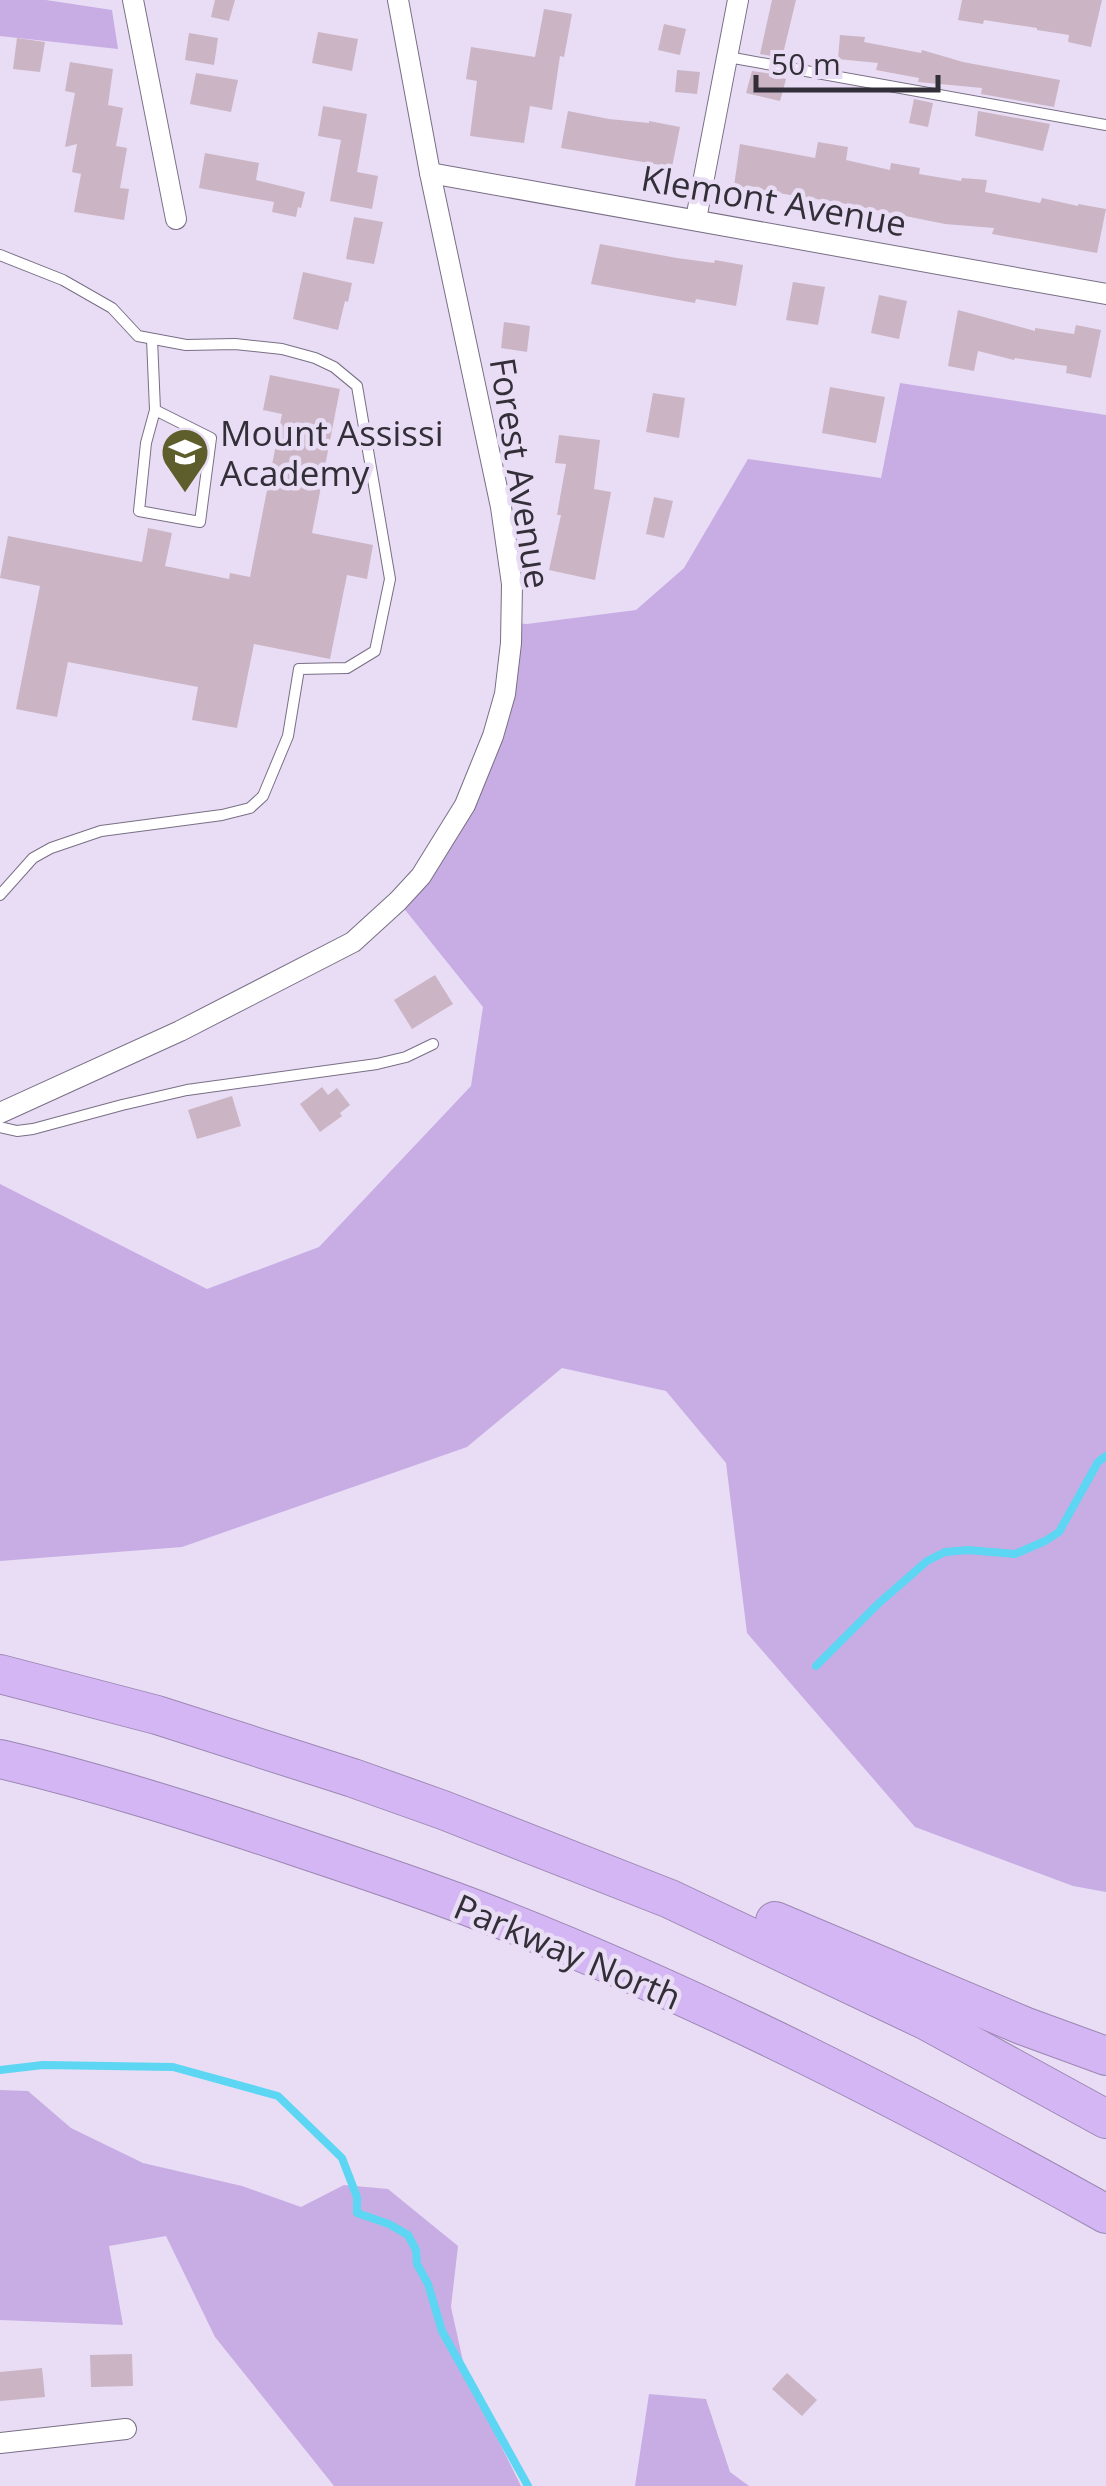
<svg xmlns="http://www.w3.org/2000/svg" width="1106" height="2486" font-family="'Open Sans',sans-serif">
	<rect width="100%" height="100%" fill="#e8ddf5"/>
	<!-- green -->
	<g fill="#c8ade4">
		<path d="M 0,0 L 46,0 L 112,10 L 118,49 L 0,36 Z"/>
		<path d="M 900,383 L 1106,415 L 1106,1892 L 1073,1886 L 915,1827 L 747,1633 L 726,1463 L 666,1391 L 562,1368 L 467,1447 L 182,1547 L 0,1561 L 0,1184 L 207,1289 L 319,1247 L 471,1086 L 483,1007 L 398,901 L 493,737 L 511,623 L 527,624 L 636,610 L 684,568 L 748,459 L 881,478 Z"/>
		<path d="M 0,2090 L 28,2091 L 71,2128 L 143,2163 L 242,2186 L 301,2207 L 344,2185 L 388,2189 L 458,2246 L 451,2307 L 466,2375 L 521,2486 L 334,2486 L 215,2337 L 166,2236 L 109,2246 L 123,2325 L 0,2320 Z"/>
		<path d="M 649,2394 L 706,2399 L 730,2472 L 749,2486 L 635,2486 Z"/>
	</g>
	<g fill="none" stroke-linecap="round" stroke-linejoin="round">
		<!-- stream -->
		<g stroke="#5cd6f2" stroke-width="8">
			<path d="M 816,1666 L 878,1604 L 927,1561 L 945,1552 L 968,1550 L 1015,1554 L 1045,1541 L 1059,1532 L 1098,1462 L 1106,1456"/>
			<path d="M 0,2070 L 43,2065 L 173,2067 L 278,2096 L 342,2158 L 357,2197 L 357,2213 L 389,2224 L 408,2235 L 416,2250 L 417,2264 L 428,2284 L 442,2331 L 528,2486"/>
		</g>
	</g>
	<!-- building -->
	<g fill="#cbb4c4">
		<path d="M 215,0 L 235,0 L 229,21 L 211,17 Z"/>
		<path d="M 772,0 L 796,0 L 782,58 L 760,54 Z"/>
		<path d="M 962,0 L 1102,0 L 1091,47 L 1068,42 L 1069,35 L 1037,30 L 1037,28 L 984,20 L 983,24 L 958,20 Z"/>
		<path d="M 544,9 L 572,14 L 564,57 L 560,56 L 552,110 L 530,106 L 524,143 L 470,136 L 477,81 L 466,79 L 471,47 L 535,57 Z"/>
		<path d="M 664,24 L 686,29 L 680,55 L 658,50 Z"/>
		<path d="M 318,32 L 358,39 L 352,71 L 312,63 Z"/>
		<path d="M 189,33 L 218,38 L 214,65 L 185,60 Z"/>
		<path d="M 840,35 L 865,37 L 864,42 L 921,53 L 922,50 L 963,62 L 1060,80 L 1054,107 L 981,94 L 982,88 L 918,82 L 919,78 L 876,70 L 878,63 L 838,59 Z"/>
		<path d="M 17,38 L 45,42 L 40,72 L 13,69 Z"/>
		<path d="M 70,62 L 113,69 L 108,105 L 123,108 L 116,146 L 127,148 L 120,188 L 129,189 L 124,220 L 74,212 L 81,174 L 72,172 L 77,144 L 65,147 L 75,93 L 65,91 Z"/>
		<path d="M 677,70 L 700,72 L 697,94 L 675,92 Z"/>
		<path d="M 752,71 L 778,75 L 778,77 L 786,79 L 780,101 L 746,93 Z"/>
		<path d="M 196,73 L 238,80 L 231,112 L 190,104 Z"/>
		<path d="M 914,99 L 933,103 L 928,127 L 909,123 Z"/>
		<path d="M 323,106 L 367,114 L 357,172 L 378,176 L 372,209 L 330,201 L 341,140 L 318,136 Z"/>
		<path d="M 568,111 L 609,119 L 649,123 L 649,121 L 680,127 L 672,167 L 561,148 Z"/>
		<path d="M 978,111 L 1050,124 L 1043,151 L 975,136 Z"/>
		<path d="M 818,142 L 848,147 L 846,160 L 890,170 L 891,163 L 920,168 L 919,174 L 961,181 L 962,178 L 987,180 L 985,192 L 1040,203 L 1042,198 L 1078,206 L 1078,204 L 1106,209 L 1097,253 L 992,234 L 994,228 L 945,224 L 841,203 L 734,186 L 740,144 L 815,158 Z"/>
		<path d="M 205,153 L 259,163 L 256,180 L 305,192 L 301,208 L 298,207 L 296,217 L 272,212 L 274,202 L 199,188 Z"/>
		<path d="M 354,217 L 383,222 L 374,264 L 346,259 Z"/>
		<path d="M 600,244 L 677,258 L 714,263 L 715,260 L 743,265 L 736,306 L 696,299 L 695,303 L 591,284 Z"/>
		<path d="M 303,272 L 352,283 L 348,302 L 345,301 L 338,330 L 293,319 Z"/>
		<path d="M 793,282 L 825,287 L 818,325 L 786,320 Z"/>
		<path d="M 879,295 L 907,301 L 899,339 L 871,333 Z"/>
		<path d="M 958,310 L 1035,331 L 1035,328 L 1074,334 L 1076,325 L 1101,330 L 1091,378 L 1066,373 L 1067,366 L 1015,358 L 1014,360 L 978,351 L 974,371 L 948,366 Z"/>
		<path d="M 504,322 L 530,326 L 527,352 L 501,348 Z"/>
		<path d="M 270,375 L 340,389 L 312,533 L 373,545 L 367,579 L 347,575 L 330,659 L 254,644 L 237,728 L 192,720 L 198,687 L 68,662 L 57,717 L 16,709 L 40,586 L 0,578 L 8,536 L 142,562 L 148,528 L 172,533 L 165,566 L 229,579 L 230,573 L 250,577 L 282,414 L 263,410 Z"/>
		<path d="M 830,387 L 885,397 L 876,443 L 822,433 Z"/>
		<path d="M 653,393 L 685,398 L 679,438 L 646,432 Z"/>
		<path d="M 559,435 L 600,440 L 594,489 L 611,492 L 595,580 L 549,570 L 561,515 L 557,515 L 566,464 L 555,463 Z"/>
		<path d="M 654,497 L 673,501 L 664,538 L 646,534 Z"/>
		<path d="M 435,975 L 453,1004 L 412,1029 L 394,1000 Z"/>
		<path d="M 322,1087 L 328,1095 L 337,1088 L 350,1105 L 340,1113 L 342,1116 L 320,1132 L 300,1104 Z"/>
		<path d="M 232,1096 L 241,1126 L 197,1139 L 188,1110 Z"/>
		<path d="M 132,2354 L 133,2386 L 91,2387 L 90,2355 Z"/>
		<path d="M 42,2368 L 45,2397 L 0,2401 L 0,2372 Z"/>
		<path d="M 787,2373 L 817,2400 L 802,2416 L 772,2389 Z"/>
	</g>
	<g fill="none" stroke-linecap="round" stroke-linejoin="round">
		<!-- lane casing -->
		<g stroke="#796f85" stroke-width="12">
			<g id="lane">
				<path d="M 728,57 L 1106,125"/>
				<path d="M 0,255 L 63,280 L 112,308 L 138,336 L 186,345 L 235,344 L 282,349 L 315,358 L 334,367 L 357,386 L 390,579 L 375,651 L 347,668 L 299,669 L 288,736 L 263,796 L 250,808 L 222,815 L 101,831 L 51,848 L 33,858 L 0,895"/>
				<path d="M 152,339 L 155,410 L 211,438 L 200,522 L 139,511 L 146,443 L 155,410"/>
				<path d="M 0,1127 L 17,1131 L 33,1129 L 122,1105 L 187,1090 L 377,1064 L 406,1057 L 433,1044"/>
			</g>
		</g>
		<!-- street casing -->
		<g stroke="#796f85" stroke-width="22">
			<g id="street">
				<path d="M 133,0 L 176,219"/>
				<path d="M 430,173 L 1106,294"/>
				<path d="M 696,219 L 738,0"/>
				<path d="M 0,1113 L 180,1031 L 353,942 L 398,901 L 421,876 L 465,805 L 493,736 L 505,694 L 511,643 L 512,584 L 501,507 L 430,173 L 398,0"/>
				<path d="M 0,2443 L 126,2429"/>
			</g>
		</g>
		<!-- highway casing -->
		<g stroke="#9c87b2" stroke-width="40">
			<g id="highway">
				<path d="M 0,1674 L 157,1715 L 353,1778 L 443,1810 L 670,1899 L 927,2021 L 1106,2119"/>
				<path d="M 0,1759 C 98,1782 195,1813 291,1845 C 356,1867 421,1888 485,1913 C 699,1996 906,2102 1106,2214"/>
				<path d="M 775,1921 L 1024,2026 L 1106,2056"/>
			</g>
		</g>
		<!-- lane -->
		<use href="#lane" stroke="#fff" stroke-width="10"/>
		<!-- street -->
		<use href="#street" stroke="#fff" stroke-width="20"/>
		<!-- highway -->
		<use href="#highway" stroke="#d4b6f4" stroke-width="38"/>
	</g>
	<!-- icons -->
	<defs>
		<g id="school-pin" transform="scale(2.5)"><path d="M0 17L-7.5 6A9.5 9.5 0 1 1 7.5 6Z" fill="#5d5e2b" stroke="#e8ddf5"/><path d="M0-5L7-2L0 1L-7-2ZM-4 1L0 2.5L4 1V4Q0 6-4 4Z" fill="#fff"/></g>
	</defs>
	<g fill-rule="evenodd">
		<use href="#school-pin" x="185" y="452"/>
	</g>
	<g text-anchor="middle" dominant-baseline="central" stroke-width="9" stroke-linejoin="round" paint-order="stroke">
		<!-- street labels -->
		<g font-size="35" fill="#332f38" stroke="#e8ddf5">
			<text transform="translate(774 200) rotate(10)">Klemont Avenue</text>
			<text transform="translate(521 473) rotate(81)">Forest Avenue</text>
			<text transform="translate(568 1951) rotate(23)">Parkway North</text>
		</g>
		<!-- poi labels -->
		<g font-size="35" fill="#332f38" stroke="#e8ddf5" text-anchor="start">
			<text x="220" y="432">Mount Assissi<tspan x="220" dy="40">Academy</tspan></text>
		</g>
	</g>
	<!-- scale -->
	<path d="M756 75v15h182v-15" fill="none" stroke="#332f38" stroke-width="5"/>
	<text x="771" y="75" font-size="30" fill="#332f38" stroke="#e8ddf5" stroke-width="8" paint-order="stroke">50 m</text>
</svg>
